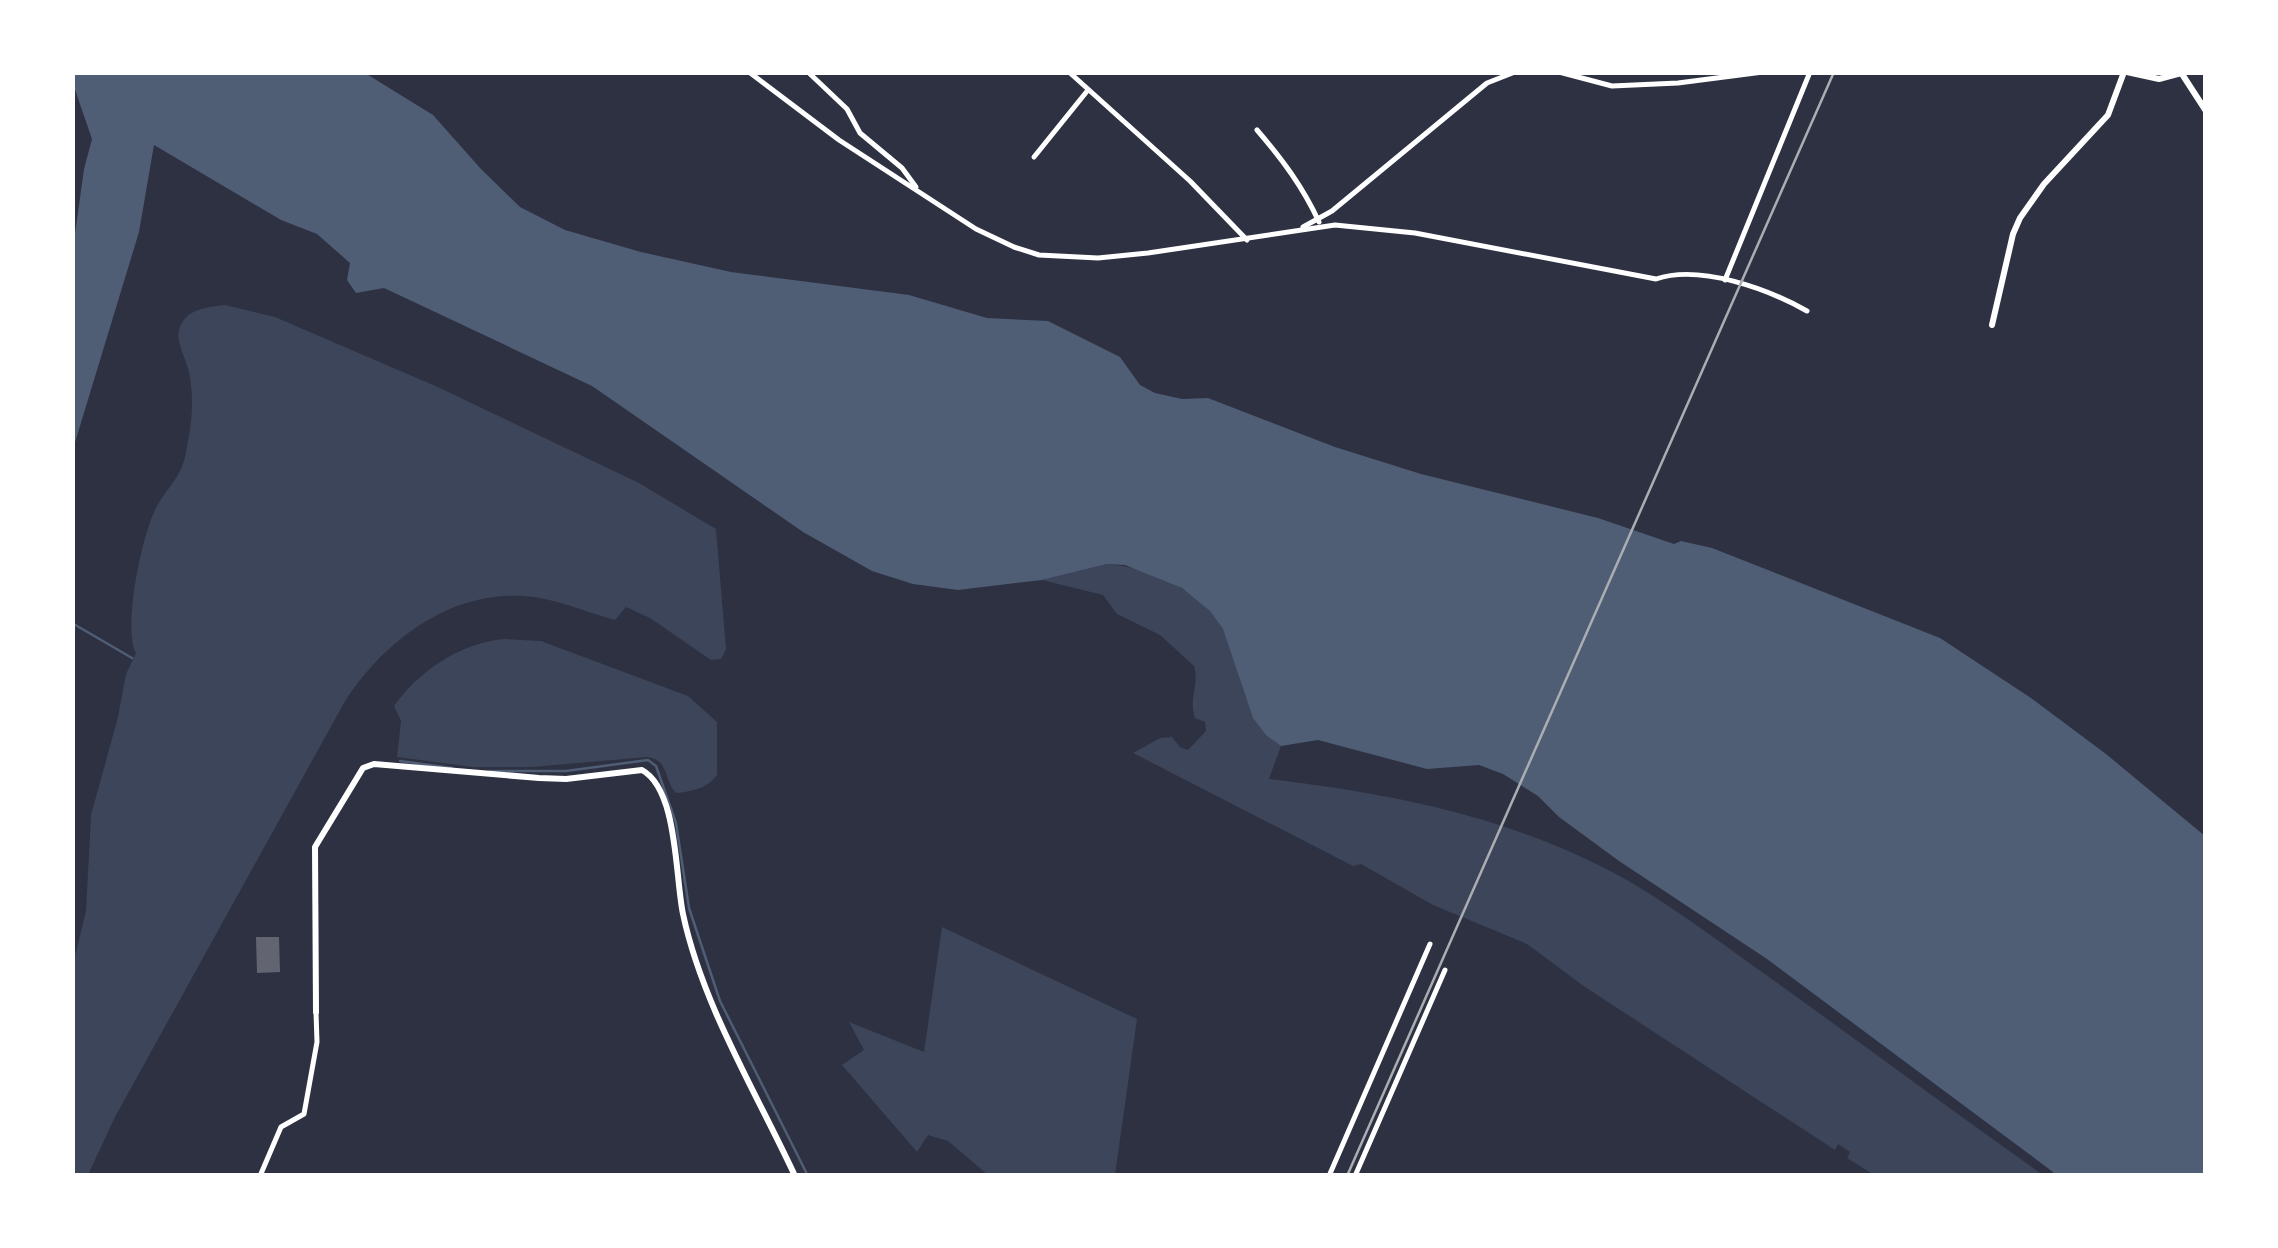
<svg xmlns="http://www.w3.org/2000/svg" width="2278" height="1248" font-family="'Archivo Narrow',sans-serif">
	<rect width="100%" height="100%" fill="#2d3142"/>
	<!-- green -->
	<g fill="#3c4559">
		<path d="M 225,305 L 275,317 L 440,388 L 639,483 L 716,529 L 726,649 L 721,659 L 711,660 L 650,618 L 626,607 L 615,620 C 586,612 554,598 524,596 C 448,591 382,643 344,703 L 115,1117 L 88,1175 L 73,1175 L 73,964 L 86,911 L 91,815 L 118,717 L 126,674 L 136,653 C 122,631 142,535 155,510 C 164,491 180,479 185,457 C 191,428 195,402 189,372 C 186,356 171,337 183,321 C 192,308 210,307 225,305 Z"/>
		<path d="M 1107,564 C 1147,567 1205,591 1224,631 C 1244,673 1240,716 1281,746 L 1269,779 C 1378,792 1486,812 1586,859 C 1650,888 1708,934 1765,974 C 1858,1041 1950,1109 2043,1175 L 1874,1175 L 1847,1158 L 1850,1152 L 1838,1144 L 1835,1150 L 1585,987 L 1527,944 L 1433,905 L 1361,864 L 1353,866 L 1133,753 L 1160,738 L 1172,737 L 1180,747 L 1188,750 L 1206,731 L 1205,722 L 1195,718 C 1188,697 1200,685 1194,666 L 1160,635 L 1117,614 L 1103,595 L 1042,580 Z"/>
		<path d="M 504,639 L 541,641 L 688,696 L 717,722 L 717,775 C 708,788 691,792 676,793 C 663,780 670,760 647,757 L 532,767 L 473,767 L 397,757 L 401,721 L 394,706 C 419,671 460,643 504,639 Z"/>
		<path d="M 942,927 L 1137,1019 L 1115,1175 L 988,1175 L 948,1141 L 928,1135 L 917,1152 L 842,1065 L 864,1050 L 849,1022 L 924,1052 Z"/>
	</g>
	<!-- water -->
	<path fill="#4f5d75" d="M 73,72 L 365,73 L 433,115 L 481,169 L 520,207 L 565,230 L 641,252 L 731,272 L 909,295 L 987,318 L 1048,321 L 1120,357 L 1140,385 L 1155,393 L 1182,399 L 1208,398 L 1335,447 L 1421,474 L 1598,518 L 1674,544 L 1681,541 L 1712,548 L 1940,638 L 2031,698 L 2106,754 L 2205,836 L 2205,1175 L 2052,1175 L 2053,1172 L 1767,959 L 1619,861 L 1559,817 L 1538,796 L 1503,774 L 1479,765 L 1427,769 L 1318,740 L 1281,746 L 1266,735 L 1253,718 L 1223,629 L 1210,611 L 1182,588 L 1125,565 L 1107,564 L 1042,580 L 958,590 L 913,584 L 872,571 L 803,532 L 592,386 L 384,288 L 356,293 L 347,280 L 350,263 L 317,234 L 281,220 L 154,145 L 139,232 L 73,449 L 73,248 L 84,169 L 92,139 L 73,84 Z"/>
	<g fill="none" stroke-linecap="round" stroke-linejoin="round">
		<!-- stream -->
		<g stroke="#4f5d75" stroke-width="2.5">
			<path d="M 72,623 L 132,658"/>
			<path d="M 400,761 L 452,768"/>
			<path d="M 490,771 L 566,771 L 648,760 L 656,766 L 676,823 L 689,908 L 720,1001 L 808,1176"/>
		</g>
	</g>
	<!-- building -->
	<path fill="#626471" d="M 256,937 L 279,937 L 280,972 L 257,973 Z"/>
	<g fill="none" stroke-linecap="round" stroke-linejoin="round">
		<!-- minor -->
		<g stroke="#fff" stroke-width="5">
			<path d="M 749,72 L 839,140 L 976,229 L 1014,247 L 1039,255 L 1098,258 L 1148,253 L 1335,225 L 1415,233 L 1656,279 C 1700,264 1768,289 1807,311"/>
			<path d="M 808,72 L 847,109 L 860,133 L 902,168 L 916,187"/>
			<path d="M 1069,72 L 1190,181 L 1247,240"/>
			<path d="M 1559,72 L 1612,86 L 1678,83 L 1763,72"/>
			<path d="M 1257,130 C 1282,159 1303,187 1319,222"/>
			<path d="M 1034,157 L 1088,90"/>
			<path d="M 1303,227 L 1332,211 L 1487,83 L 1515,72"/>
			<path d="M 1725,280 L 1810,72"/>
			<path d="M 260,1176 L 281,1127 L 304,1114 L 317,1042 L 316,1012"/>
			<path d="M 1329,1176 L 1430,944"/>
			<path d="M 1355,1176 L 1445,970"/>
		</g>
		<!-- tertiary -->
		<g stroke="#fff" stroke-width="6">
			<path d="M 2127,72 L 2159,79 L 2185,72"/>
			<path d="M 2182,74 L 2206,111"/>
			<path d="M 1992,325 L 2013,234 L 2020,218 L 2044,184 L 2108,115 L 2124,72"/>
			<path d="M 316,1012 L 315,847 L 363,768 L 374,764 L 539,778 L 566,779 L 642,770 C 678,790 675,876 683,914 C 702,1004 756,1092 795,1176"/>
		</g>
		<!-- rail -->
		<path stroke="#abadb3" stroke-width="2.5" d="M 1347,1176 L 1834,72"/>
	</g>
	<!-- border -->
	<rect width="2278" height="1248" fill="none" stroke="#ffffff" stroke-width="150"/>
</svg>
